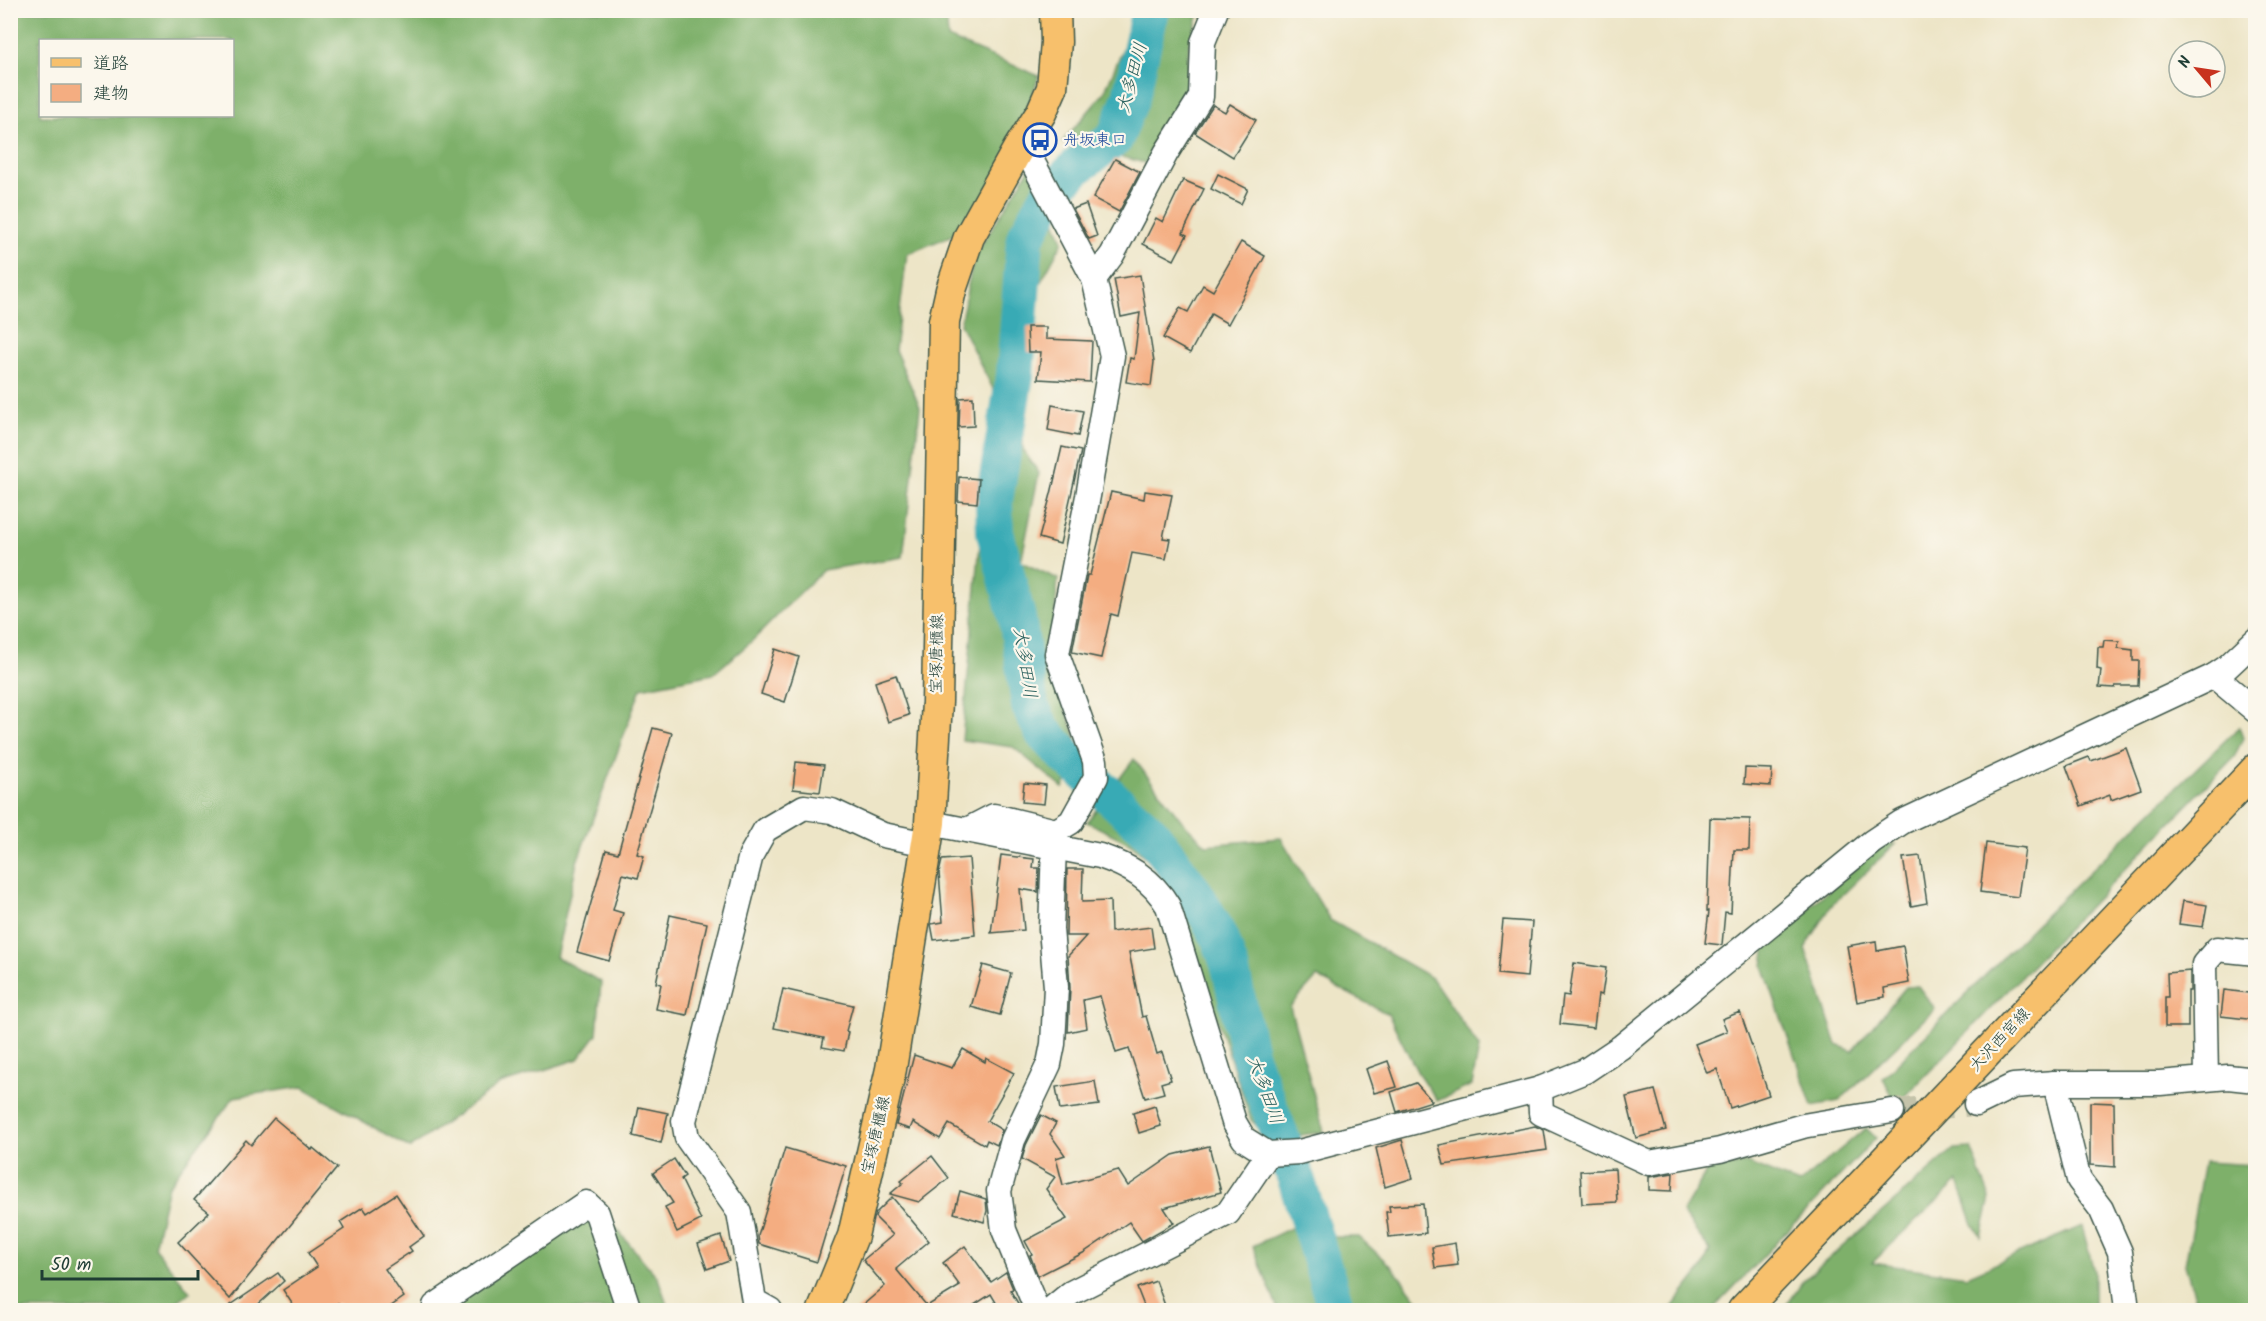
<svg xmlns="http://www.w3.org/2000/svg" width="2266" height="1321" font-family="Kalam,'Klee One',sans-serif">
	<rect width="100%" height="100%" fill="#fbf7ec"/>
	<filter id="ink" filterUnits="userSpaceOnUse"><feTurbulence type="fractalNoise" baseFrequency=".0167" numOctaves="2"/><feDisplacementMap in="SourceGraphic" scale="12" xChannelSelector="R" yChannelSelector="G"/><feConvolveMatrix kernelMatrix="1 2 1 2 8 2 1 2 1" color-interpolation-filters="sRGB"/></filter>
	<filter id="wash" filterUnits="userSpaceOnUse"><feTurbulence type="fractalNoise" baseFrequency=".008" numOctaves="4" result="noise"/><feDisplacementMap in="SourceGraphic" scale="24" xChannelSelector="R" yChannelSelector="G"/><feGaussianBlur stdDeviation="1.35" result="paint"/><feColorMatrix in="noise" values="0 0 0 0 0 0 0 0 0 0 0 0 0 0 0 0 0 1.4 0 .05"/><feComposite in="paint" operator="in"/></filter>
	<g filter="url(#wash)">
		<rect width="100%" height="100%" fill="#ede5c7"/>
		<!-- forest -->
		<g fill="#7eb06b" stroke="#4e7650" stroke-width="1.5" fill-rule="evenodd">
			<path d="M 10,11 L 946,11 L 948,38 L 1039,76 L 1010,157 L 960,232 L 907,254 L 895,350 L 920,407 L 903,557 L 823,570 L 751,642 L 713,674 L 641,688 L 577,862 L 556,957 L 601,982 L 597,1034 L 578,1059 L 500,1084 L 410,1148 L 303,1087 L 234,1097 L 168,1186 L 154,1247 L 190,1292 L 165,1310 L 11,1310 ZM 40,40 L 232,40 L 232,116 L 40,116 Z"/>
			<path d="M 1139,11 L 1200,11 L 1189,44 L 1186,105 L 1145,163 L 1062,142 L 1104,93 Z"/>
			<path d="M 1033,163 L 1063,241 L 1039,285 L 1023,306 L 1020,377 L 1022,396 L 1023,450 L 1039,473 L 1021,562 L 1058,579 L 1050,665 L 1081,752 L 1063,788 L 1013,747 L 962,740 L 994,391 L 960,324 L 974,257 Z"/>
			<path d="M 2239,727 L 2243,738 L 2234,757 L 1897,1105 L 1883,1078 L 2043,917 Z"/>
			<path d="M 1134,759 L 1182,821 L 1206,845 L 1281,838 L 1330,920 L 1432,978 L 1479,1047 L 1472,1085 L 1437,1101 L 1418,1073 L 1388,1014 L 1317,977 L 1290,1007 L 1324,1132 L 1271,1139 L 1251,1120 L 1171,883 L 1155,865 L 1131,844 L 1087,822 Z"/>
			<path d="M 1883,844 L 1895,844 L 1831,906 L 1805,948 L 1837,1045 L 1852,1051 L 1906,987 L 1918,986 L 1935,1009 L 1839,1101 L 1812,1106 L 1763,966 L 1766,944 Z"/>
			<path d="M 1866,1128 L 1876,1138 L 1712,1310 L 1670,1310 L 1702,1269 L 1710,1250 L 1682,1213 L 1708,1169 L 1747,1163 L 1799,1184 Z"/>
			<path d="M 1971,1148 L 1990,1198 L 1981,1237 L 1973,1224 L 1958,1181 L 1872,1263 L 1967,1276 L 2082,1226 L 2094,1271 L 2094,1310 L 1783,1310 L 1802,1282 L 1954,1149 Z"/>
			<path d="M 2204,1162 L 2255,1165 L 2255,1310 L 2199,1310 L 2185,1265 Z"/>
			<path d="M 576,1206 L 616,1228 L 658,1278 L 669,1310 L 427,1310 Z"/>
			<path d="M 1297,1225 L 1332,1237 L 1359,1237 L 1393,1268 L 1422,1306 L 1443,1310 L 1278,1310 L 1253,1246 Z"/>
		</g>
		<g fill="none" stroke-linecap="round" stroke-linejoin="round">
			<!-- river -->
			<path stroke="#39aab5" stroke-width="38" d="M 1150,10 L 1131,97 L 1115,138 L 1079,165 L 1052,190 L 1025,238 L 1015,375 L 994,501 L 995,532 L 1017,617 L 1030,706 L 1043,732 L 1070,760 L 1152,834 L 1195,894 L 1219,936 L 1230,967 L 1250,1057 L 1295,1175 L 1333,1299 L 1335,1310"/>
		</g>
		<g id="blocks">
			<!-- building -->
			<g fill="#f4ad81">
				<path d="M 1230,104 L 1256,120 L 1233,157 L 1195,133 L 1213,105 L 1225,112 Z"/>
				<path d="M 1115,159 L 1140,172 L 1119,212 L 1093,198 Z"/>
				<path d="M 1218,174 L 1248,189 L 1241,204 L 1211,189 Z"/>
				<path d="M 1183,180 L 1204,189 L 1183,233 L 1187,235 L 1174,260 L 1143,244 L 1156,218 L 1163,222 Z"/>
				<path d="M 1086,204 L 1097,236 L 1089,239 L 1073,209 Z"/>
				<path d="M 1241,242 L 1265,256 L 1228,324 L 1211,314 L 1190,353 L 1163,338 L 1180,308 L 1188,312 L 1203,285 L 1213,291 Z"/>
				<path d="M 1140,275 L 1154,362 L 1151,386 L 1126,382 L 1130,358 L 1134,359 L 1140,313 L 1121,317 L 1114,279 Z"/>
				<path d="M 1027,327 L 1046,327 L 1046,339 L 1092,341 L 1090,382 L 1038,379 L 1041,352 L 1028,352 Z"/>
				<path d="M 973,397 L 974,426 L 959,427 L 960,398 Z"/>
				<path d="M 1052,405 L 1083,411 L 1078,436 L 1048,430 Z"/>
				<path d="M 1062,447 L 1081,451 L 1060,544 L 1039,538 L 1051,494 Z"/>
				<path d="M 959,477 L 979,479 L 977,503 L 958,501 Z"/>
				<path d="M 1145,491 L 1172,495 L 1163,538 L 1170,539 L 1166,559 L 1132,553 L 1118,616 L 1111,614 L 1101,658 L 1072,652 L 1087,575 L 1090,575 L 1111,492 L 1144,499 Z"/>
				<path d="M 2104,640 L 2119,641 L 2118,648 L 2133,650 L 2133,661 L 2139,661 L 2138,686 L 2115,686 L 2115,688 L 2099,687 L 2101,670 L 2097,669 L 2098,647 L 2103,647 Z"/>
				<path d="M 775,649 L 799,657 L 785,702 L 761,694 Z"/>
				<path d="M 896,675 L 909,715 L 888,722 L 875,682 Z"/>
				<path d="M 653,728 L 672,733 L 637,854 L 644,856 L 638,878 L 623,874 L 613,910 L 623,913 L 609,961 L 577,952 L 606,850 L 618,853 Z"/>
				<path d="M 2126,748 L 2141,789 L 2111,800 L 2110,795 L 2081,806 L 2066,766 L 2089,757 L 2091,761 Z"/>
				<path d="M 796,762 L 824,765 L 820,792 L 793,789 Z"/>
				<path d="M 1745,768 L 1772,769 L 1771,786 L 1744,784 Z"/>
				<path d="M 1024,783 L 1046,785 L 1044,804 L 1022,802 Z"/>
				<path d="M 1710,818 L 1750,819 L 1749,850 L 1734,850 L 1731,913 L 1725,912 L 1722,945 L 1705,943 L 1709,911 L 1707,911 Z"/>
				<path d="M 1986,843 L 2025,848 L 2018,897 L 1980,892 Z"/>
				<path d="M 1001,855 L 1034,859 L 1033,868 L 1039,868 L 1038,892 L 1020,889 L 1024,930 L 991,933 Z"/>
				<path d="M 1920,856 L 1927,903 L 1911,906 L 1903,858 Z"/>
				<path d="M 969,858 L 975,935 L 934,940 L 931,924 L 943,922 L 939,873 L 942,860 Z"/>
				<path d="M 1067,869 L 1083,869 L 1082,902 L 1110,901 L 1111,932 L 1151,927 L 1154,948 L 1129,952 L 1142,1017 L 1146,1016 L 1157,1054 L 1162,1052 L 1171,1080 L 1161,1083 L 1164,1093 L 1145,1098 L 1129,1049 L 1116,1053 L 1100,996 L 1083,1000 L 1087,1028 L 1068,1032 L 1070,988 L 1068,956 L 1086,936 L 1066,936 Z"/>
				<path d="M 2183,901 L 2207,905 L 2203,927 L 2179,924 Z"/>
				<path d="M 670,915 L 707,923 L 687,1015 L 656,1009 L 661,984 L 656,983 Z"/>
				<path d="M 1503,920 L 1532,922 L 1527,977 L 1498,974 Z"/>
				<path d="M 1876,941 L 1877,951 L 1903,946 L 1909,983 L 1884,988 L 1885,997 L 1857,1002 L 1847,946 Z"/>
				<path d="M 1574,963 L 1606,968 L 1602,995 L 1598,994 L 1594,1028 L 1560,1024 L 1563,995 L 1569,996 Z"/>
				<path d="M 983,965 L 1011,973 L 1000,1015 L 971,1007 Z"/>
				<path d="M 2190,971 L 2190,991 L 2188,991 L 2188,1027 L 2165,1027 L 2165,997 L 2168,997 L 2167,973 Z"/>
				<path d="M 783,989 L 853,1005 L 846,1031 L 848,1032 L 844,1051 L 822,1047 L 824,1038 L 774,1028 Z"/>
				<path d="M 2224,990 L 2256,994 L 2256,1020 L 2221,1016 Z"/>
				<path d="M 1740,1012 L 1769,1095 L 1730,1108 L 1717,1069 L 1707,1073 L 1695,1044 L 1727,1031 L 1722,1019 Z"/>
				<path d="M 963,1049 L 985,1062 L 986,1058 L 1014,1073 L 987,1121 L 1002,1130 L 997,1145 L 987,1140 L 985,1145 L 949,1124 L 940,1139 L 913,1122 L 910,1129 L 896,1125 L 914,1055 L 952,1068 Z"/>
				<path d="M 1388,1061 L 1397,1087 L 1374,1093 L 1366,1069 Z"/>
				<path d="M 1095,1081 L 1099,1105 L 1060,1110 L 1056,1087 Z"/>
				<path d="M 1416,1083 L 1432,1101 L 1397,1112 L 1391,1092 Z"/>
				<path d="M 1655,1090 L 1666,1130 L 1636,1138 L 1626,1097 Z"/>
				<path d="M 2090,1102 L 2114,1103 L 2115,1167 L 2090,1165 Z"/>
				<path d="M 1155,1106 L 1161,1126 L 1139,1133 L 1133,1113 Z"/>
				<path d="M 639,1107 L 668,1113 L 661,1143 L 633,1136 Z"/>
				<path d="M 1041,1115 L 1056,1123 L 1050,1134 L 1065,1155 L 1056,1158 L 1063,1185 L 1118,1170 L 1128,1186 L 1173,1155 L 1209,1146 L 1221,1192 L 1164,1208 L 1174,1223 L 1142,1241 L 1129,1222 L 1083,1253 L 1038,1276 L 1030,1255 L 1032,1254 L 1025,1241 L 1067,1219 L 1046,1189 L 1055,1177 L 1022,1159 L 1026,1145 Z"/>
				<path d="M 274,1118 L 312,1150 L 313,1148 L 337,1168 L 230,1299 L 178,1242 L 209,1212 L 194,1200 L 246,1140 L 251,1145 Z"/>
				<path d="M 1535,1126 L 1544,1130 L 1547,1150 L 1444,1165 L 1439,1145 Z"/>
				<path d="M 1402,1140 L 1413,1178 L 1385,1187 L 1376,1148 Z"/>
				<path d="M 785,1148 L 846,1166 L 817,1262 L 759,1244 L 758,1236 Z"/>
				<path d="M 932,1156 L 949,1178 L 919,1202 L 890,1194 L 903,1183 L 901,1181 Z"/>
				<path d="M 674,1159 L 685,1176 L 681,1179 L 701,1220 L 677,1232 L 665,1207 L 673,1203 L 653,1173 Z"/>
				<path d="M 1615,1169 L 1617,1202 L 1582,1204 L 1580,1171 Z"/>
				<path d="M 1673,1173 L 1672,1191 L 1649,1190 L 1649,1177 Z"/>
				<path d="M 960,1191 L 986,1199 L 987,1211 L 984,1222 L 954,1213 Z"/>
				<path d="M 396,1194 L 424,1236 L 409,1247 L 412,1251 L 385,1269 L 404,1297 L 384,1311 L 343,1311 L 338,1303 L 326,1311 L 297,1311 L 283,1290 L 317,1267 L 308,1253 L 344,1229 L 340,1222 L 363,1207 L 367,1213 Z"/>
				<path d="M 892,1197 L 929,1241 L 896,1269 L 927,1306 L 960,1286 L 943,1263 L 965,1246 L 991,1282 L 1006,1272 L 1013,1289 L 1010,1290 L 1019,1305 L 1010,1311 L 1001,1311 L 991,1294 L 965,1311 L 856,1311 L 885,1286 L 863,1260 L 893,1235 L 875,1217 L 876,1213 Z"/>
				<path d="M 1423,1204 L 1426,1233 L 1389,1237 L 1386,1212 L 1390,1212 L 1389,1206 Z"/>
				<path d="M 721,1236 L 729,1261 L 707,1269 L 698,1244 Z"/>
				<path d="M 1455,1243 L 1458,1265 L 1435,1268 L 1432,1247 Z"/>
				<path d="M 278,1273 L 284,1281 L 251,1311 L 222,1311 Z"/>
				<path d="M 1156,1281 L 1167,1311 L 1146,1311 L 1137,1288 Z"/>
			</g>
		</g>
	</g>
	<g filter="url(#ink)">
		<use href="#blocks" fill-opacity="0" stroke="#3e564a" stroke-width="1.5"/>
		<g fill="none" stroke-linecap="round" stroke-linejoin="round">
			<!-- minor-tunnel -->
			<path stroke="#c4c3aa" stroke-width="24" stroke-dasharray="24 12" stroke-linecap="butt" d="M 1892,1111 L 1976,1104"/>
			<!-- minor casing -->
			<g stroke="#3e564a" stroke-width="27">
				<g id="minor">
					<path d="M 1018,149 L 1033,163 L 1094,279"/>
					<path d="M 2214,676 L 2256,711"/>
					<path d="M 930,823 L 1100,856 C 1129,866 1152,879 1168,906 L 1234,1122 L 1244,1139 L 1268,1154 L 1299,1152 L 1540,1089 L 1585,1071 L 1621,1047 L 1872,842 L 1902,822 L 2214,676 L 2226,668 L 2256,640"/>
					<path d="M 967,830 L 994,816 L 1056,831 L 1071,822 L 1096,777 L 1095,761 L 1057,654 L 1088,496 L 1112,356 L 1094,279 L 1112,255 L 1166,153 L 1201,97 L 1203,42 L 1216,10"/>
					<path d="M 2206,1078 L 2204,964 L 2217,949 L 2256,953"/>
					<path d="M 2055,1083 L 2079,1180 L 2101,1209 L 2120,1252 L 2127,1310"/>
					<path d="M 1540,1089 L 1541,1113 L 1649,1163 L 1720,1150 L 1803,1126 L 1892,1111"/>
					<path d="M 1976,1104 L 2013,1086 L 2055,1083 L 2160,1083 L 2228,1077 L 2256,1080"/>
					<path d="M 435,1306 L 586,1203 L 597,1213 L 629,1310"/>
					<path d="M 770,1310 L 754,1301 L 739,1212 L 687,1138 L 684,1121 L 751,855 L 765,830 L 804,807 L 832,811 L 883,835 L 927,844"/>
					<path d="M 1037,1310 L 1004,1230 L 999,1191 L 1013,1140 L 1049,1064 L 1053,1044 L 1056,987 L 1051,929 L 1054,846"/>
					<path d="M 1050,1310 L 1071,1293 L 1228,1213 L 1268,1154"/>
				</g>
			</g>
			<!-- major casing -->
			<g stroke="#3e564a" stroke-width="33">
				<g id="major">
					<path d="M 823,1310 L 853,1236 L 891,1069 L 930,823 L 937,702 L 944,321 L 951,290 L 969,237 L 1018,149 L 1041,113 L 1052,88 L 1056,42 L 1055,10"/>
					<path d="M 1743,1310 L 2256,769"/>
				</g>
			</g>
			<!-- minor -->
			<use href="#minor" stroke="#fff" stroke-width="24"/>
			<!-- major -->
			<use href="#major" stroke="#f7c06c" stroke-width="30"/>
		</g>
	</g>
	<!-- icons -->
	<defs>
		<g id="bus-ring" transform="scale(1.725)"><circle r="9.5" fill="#fbf7ec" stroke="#1a4fb4" stroke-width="1.5"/><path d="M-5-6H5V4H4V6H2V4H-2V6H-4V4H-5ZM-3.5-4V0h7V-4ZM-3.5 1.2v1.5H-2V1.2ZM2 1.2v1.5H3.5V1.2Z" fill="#1a4fb4"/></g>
	</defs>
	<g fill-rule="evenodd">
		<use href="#bus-ring" x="1040" y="140"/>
	</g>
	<g text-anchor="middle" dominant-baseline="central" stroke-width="4.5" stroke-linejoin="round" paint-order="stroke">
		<!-- transit labels -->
		<g font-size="16" fill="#164399" stroke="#fbf7ec" text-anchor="start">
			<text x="1063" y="140">舟坂東口</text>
		</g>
		<!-- street labels -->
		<g font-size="16" fill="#1f3d34" stroke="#fbf7ec">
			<text transform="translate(937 654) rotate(-89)">宝塚唐櫃線</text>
			<text transform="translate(2000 1040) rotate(-47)">大沢西宮線</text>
			<text transform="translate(876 1135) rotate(-77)">宝塚唐櫃線</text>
		</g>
		<!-- water labels -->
		<g font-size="18" font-style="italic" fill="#275e5b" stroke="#fbf7ec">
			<text transform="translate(1133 78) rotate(-75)">大多田川</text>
			<text transform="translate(1024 663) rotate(81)">大多田川</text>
			<text transform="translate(1264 1090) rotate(70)">大多田川</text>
		</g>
	</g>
	<!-- margin -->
	<rect width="2266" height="1321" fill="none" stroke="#fbf7ec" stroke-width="36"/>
	<!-- legend -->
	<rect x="39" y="39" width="195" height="78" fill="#fbf7ec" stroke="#a3ada2" stroke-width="1.5"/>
	<rect x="51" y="58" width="30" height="9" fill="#f7c06c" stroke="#a3ada2" stroke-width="1.5"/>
	<text x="93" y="69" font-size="18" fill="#1f3d34">道路</text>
	<rect x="51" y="84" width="30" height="18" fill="#f4ad81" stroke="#a3ada2" stroke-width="1.5"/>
	<text x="93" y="99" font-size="18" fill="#1f3d34">建物</text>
	<!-- north arrow -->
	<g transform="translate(2197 69) rotate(299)"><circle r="28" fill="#fbf7ec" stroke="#a3ada2" stroke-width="1.5"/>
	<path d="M0-4.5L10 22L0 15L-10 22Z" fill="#c8321e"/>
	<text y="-9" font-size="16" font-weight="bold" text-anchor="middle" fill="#1f3d34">N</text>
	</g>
	<!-- scale -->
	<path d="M42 1270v9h156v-9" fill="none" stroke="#1f3d34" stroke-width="3"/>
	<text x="51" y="1270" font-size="18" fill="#1f3d34" stroke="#fbf7ec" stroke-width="4.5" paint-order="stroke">50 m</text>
</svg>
